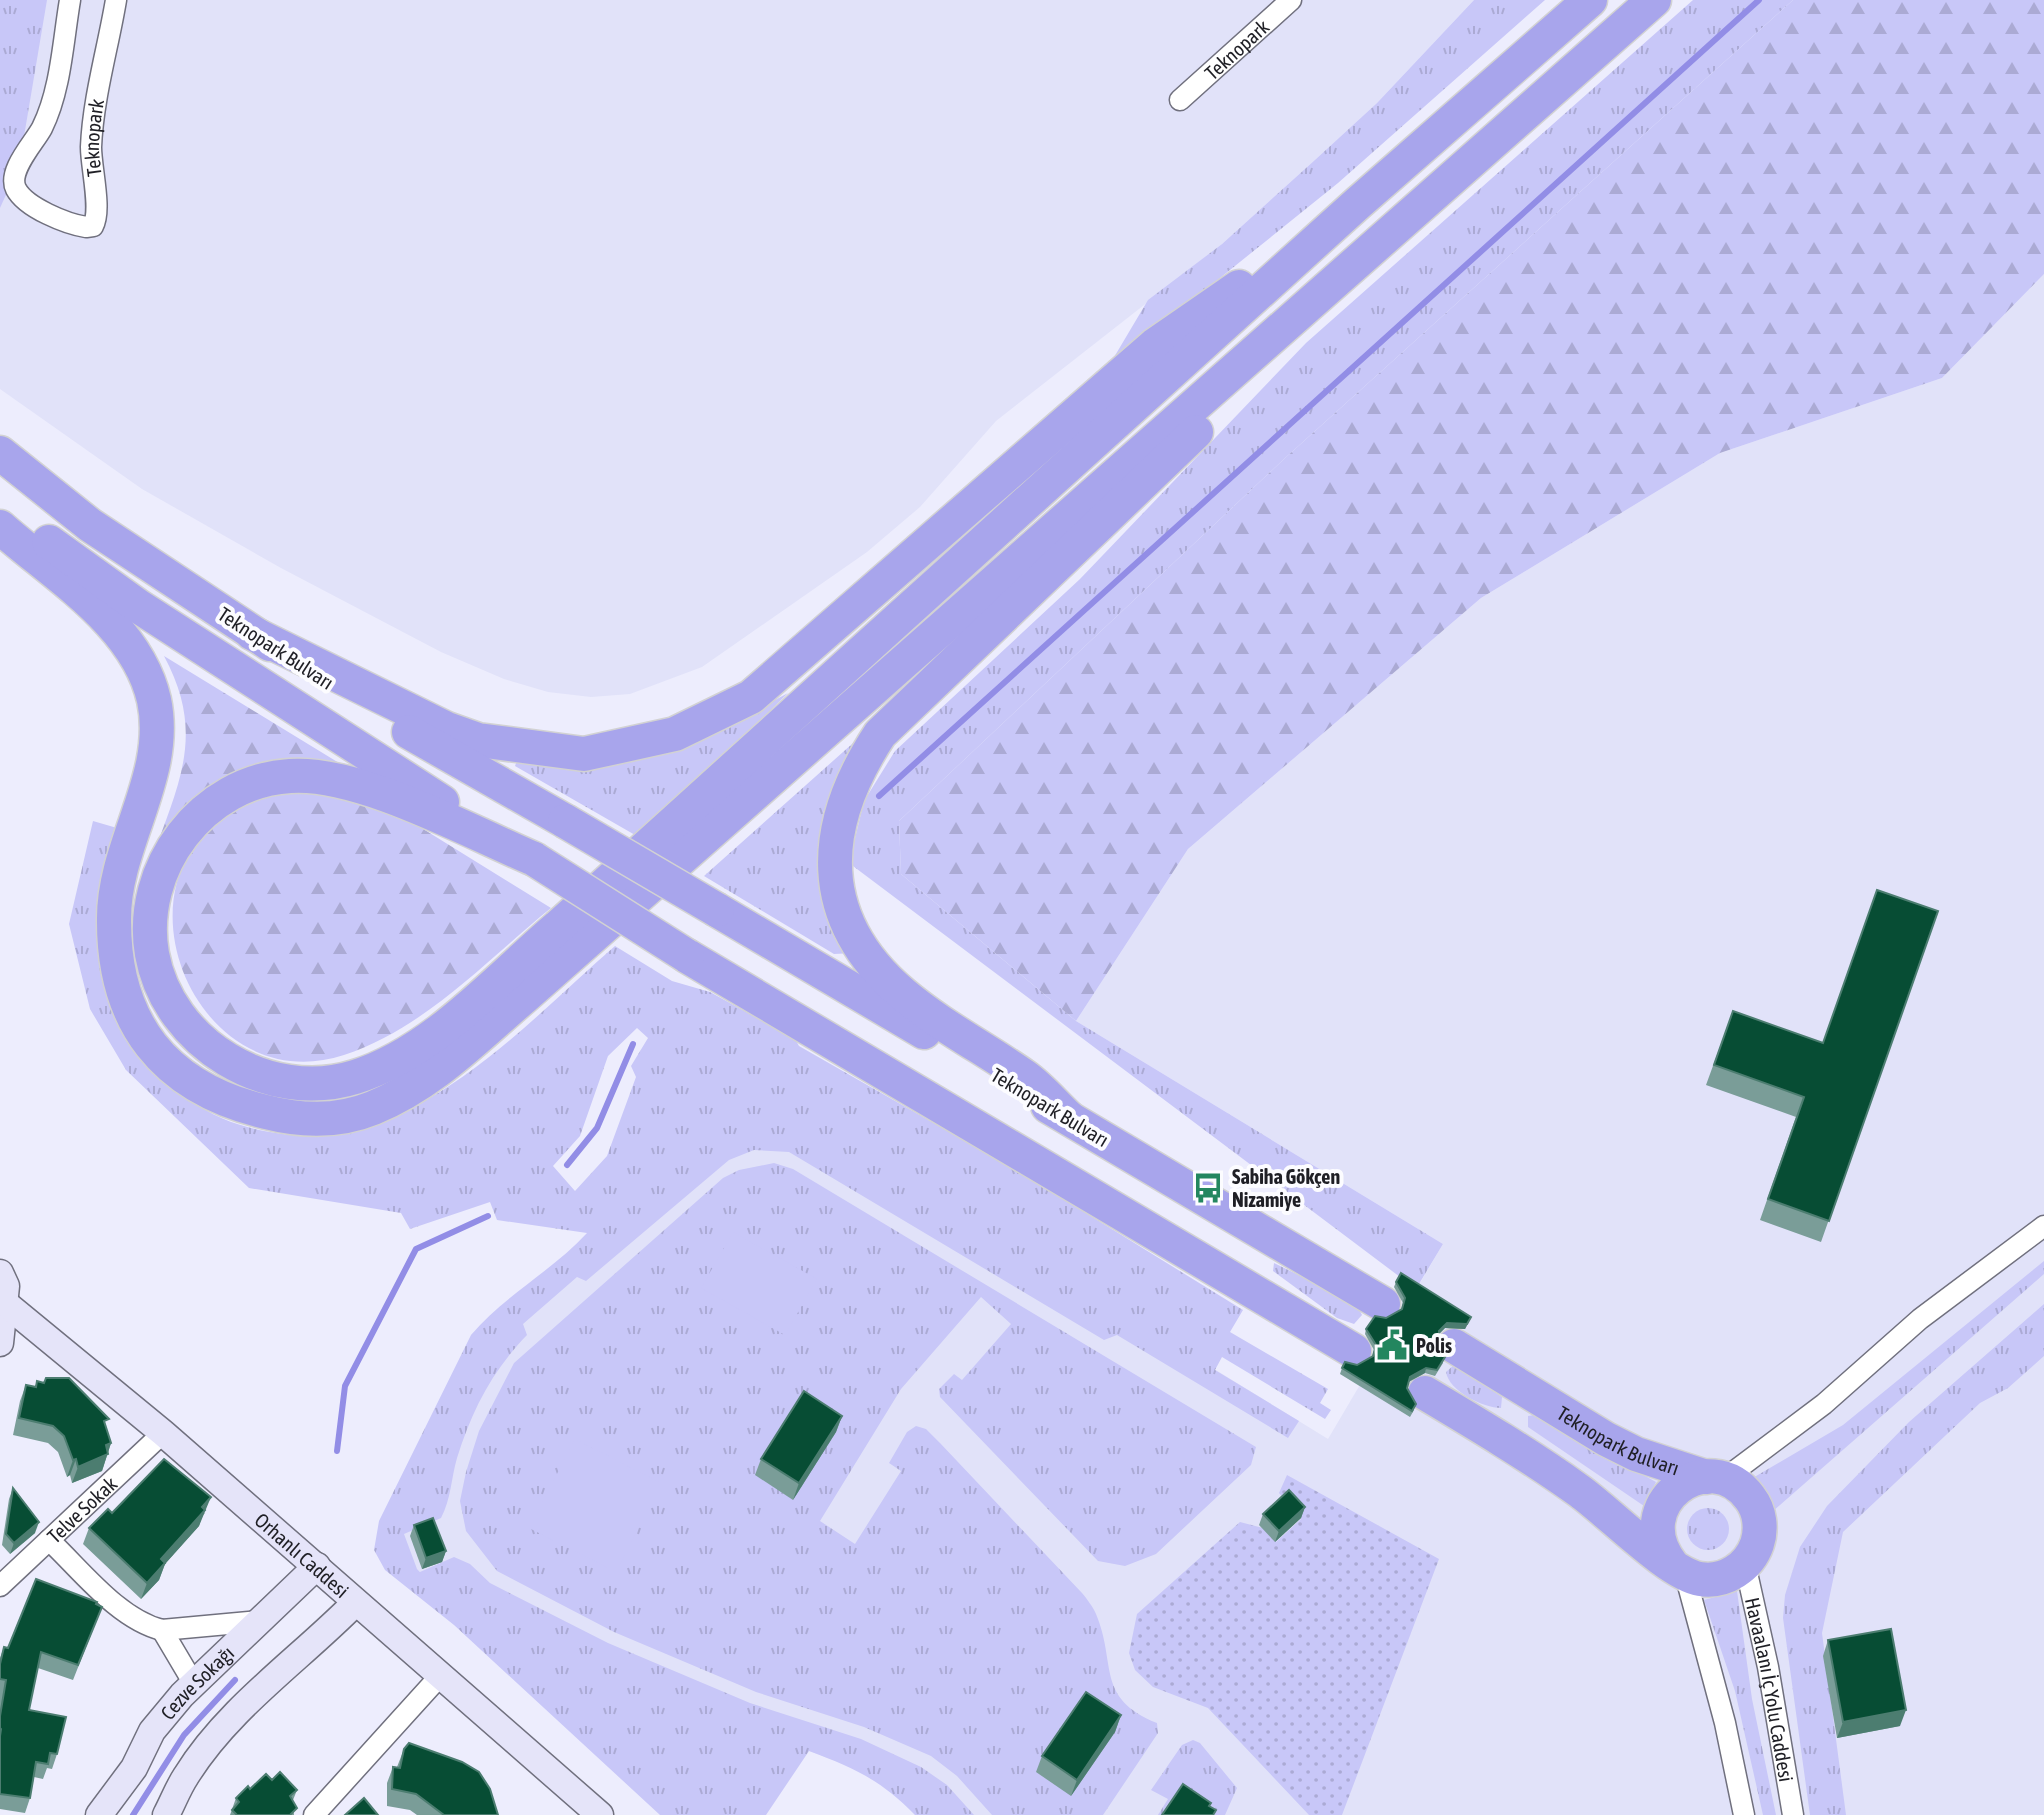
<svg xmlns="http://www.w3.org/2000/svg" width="2044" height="1815" font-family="'Asap Condensed',sans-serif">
	<defs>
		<pattern id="grass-tufts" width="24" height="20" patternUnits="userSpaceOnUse" patternTransform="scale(2)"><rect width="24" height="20" fill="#c8c7f8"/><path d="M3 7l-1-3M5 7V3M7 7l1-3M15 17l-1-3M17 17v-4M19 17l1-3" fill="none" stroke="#abaad4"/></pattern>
		<pattern id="forest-firs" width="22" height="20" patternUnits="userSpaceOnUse" patternTransform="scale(2)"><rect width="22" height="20" fill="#c8c7f8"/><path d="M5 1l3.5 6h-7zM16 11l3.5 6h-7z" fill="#abaad4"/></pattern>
		<pattern id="park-dots" width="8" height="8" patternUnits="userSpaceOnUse" patternTransform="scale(2)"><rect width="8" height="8" fill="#c8c7f8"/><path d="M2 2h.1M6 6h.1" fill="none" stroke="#abaad4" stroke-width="1.8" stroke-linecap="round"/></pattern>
	</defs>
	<rect width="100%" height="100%" fill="#ededfd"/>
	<!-- built -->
	<g fill="#e1e2f9">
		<path d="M 0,0 L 1474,0 L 1377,103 L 1316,159 L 1222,244 L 996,421 L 920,507 L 867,552 L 702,667 L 630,694 L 591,697 L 548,692 L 504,679 L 441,652 L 281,568 L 142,489 L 0,389 Z"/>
		<path d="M 2044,274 L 2044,1815 L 915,1815 L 888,1787 L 847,1765 L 796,1746 L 644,1772 L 391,1546 L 501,1325 L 739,1121 L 1193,1356 L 1328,1439 L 1443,1244 L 1076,1021 L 1188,849 L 1481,598 L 1720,453 L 1942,378 Z"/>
	</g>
	<!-- grass -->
	<g fill="url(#grass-tufts)" fill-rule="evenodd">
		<path d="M 0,0 L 47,0 L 19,166 L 0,208 Z"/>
		<path d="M 1474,0 L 1545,0 L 1338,183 L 1107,369 L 1148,300 L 1222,244 L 1316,159 L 1377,103 Z"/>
		<path d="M 1693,0 L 1793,0 L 1284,459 L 899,821 L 901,874 L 1076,1021 L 1443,1244 L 1416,1289 L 849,863 L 864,801 L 895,751 L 1080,579 L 1306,343 Z"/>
		<path d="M 788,693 L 642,839 L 515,766 L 519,755 L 708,736 Z"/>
		<path d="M 880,719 L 844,768 L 823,813 L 821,876 L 854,953 L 834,954 L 704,876 Z"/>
		<path d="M 93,821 L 117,828 C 113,855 98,906 99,930 C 100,943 150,1025 160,1042 C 169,1059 178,1087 192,1100 C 211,1117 240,1126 264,1131 C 407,1160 518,1030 615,946 L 672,981 L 710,992 L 795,1039 L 799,1046 L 1021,1173 L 1243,1310 L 1230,1332 L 1328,1389 L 1320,1403 L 1331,1410 L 1325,1419 L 1222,1357 L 1215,1370 L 1299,1421 L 1288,1438 L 1117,1335 L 1104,1340 L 789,1152 L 754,1150 L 729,1160 L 586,1281 L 577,1277 L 523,1324 L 527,1335 C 492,1371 472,1410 457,1458 C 451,1479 451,1499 441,1518 L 404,1534 L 417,1569 L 420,1572 L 454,1557 L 470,1564 L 490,1583 L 608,1643 L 750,1703 L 861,1739 L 921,1767 L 947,1785 L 974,1815 L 915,1815 C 881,1780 854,1768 809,1751 L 766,1815 L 660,1815 L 454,1625 L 385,1570 L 374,1550 L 379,1521 L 471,1335 C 505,1295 552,1271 587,1233 L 497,1220 L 490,1202 L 410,1229 L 401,1213 L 249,1188 L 126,1070 L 90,1009 L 69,924 ZM 637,1028 L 648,1038 L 631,1066 L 636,1077 L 607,1156 L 575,1191 L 553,1166 L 580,1136 L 608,1056 Z"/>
		<path d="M 774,1163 L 793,1169 L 1256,1447 L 1251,1465 L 1156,1554 L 1125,1566 L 1098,1561 L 940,1397 L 939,1389 L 954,1374 L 962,1380 L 1011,1324 L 981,1297 L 901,1389 L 820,1521 L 855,1544 L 901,1471 L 889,1463 L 907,1432 L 916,1426 L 926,1429 L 940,1443 L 1082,1593 C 1087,1599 1093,1607 1096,1614 C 1117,1664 1095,1698 1157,1723 L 1158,1733 L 1103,1815 L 992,1815 L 957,1776 L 931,1756 L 864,1727 L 756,1692 L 614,1632 L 497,1571 L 466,1531 L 460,1501 L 466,1472 L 479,1431 L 514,1363 L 723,1178 L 739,1170 Z"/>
		<path d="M 2044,1261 L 2044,1274 L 1773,1511 L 1751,1479 L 1843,1425 Z"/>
		<path d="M 1274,1263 L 1356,1303 L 1362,1315 L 1354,1324 L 1337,1318 L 1273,1271 Z"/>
		<path d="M 2044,1304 L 2044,1356 L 2008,1388 L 1980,1403 L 1843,1532 L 1822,1633 L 1846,1815 L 1810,1815 L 1783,1618 L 1785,1595 L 1800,1547 L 1827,1506 L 1909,1422 Z"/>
		<path d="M 1454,1365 L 1502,1397 L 1501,1408 C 1483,1408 1449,1391 1446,1372 Z"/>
		<path d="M 1535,1415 L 1656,1482 L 1644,1506 L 1528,1427 L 1528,1416 Z"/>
		<circle cx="1708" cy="1529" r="21"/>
		<path d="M 1737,1591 L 1752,1699 L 1776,1815 L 1763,1815 L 1735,1691 L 1704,1600 Z"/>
		<path d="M 1193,1740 L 1200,1743 L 1237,1788 L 1225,1815 L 1158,1815 L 1168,1799 L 1151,1790 L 1182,1745 Z"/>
	</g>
	<!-- forest -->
	<g fill="url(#forest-firs)">
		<path d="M 1793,0 L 2044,0 L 2044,274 L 1942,378 L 1720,453 L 1481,598 L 1188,849 L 1076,1021 L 901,874 L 899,821 L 1284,459 Z"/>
		<path d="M 164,656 L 344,766 L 297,767 L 152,859 C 179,782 206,734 164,656 Z"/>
		<path d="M 312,790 L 385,810 L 420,827 L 551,908 C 487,960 424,1029 344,1055 C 193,1104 99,869 247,803 C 268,794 290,793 312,790 Z"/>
	</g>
	<!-- park -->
	<path fill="url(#park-dots)" d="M 1287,1475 L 1439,1559 L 1342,1815 L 1309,1815 L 1208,1708 L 1153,1687 L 1135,1670 L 1129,1653 L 1137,1614 L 1240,1522 L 1263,1528 L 1276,1542 L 1301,1519 L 1279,1493 Z"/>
	<!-- pitch -->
	<g fill="#c8c7f8">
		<path d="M 733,1232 L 817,1279 L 785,1335 L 701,1288 Z"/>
		<path d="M 575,1439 L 661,1483 L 616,1572 L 529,1528 Z"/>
	</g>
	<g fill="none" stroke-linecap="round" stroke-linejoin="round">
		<!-- stream -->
		<g stroke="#928de6" stroke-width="6">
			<path d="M 879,796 L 1759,0"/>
			<path d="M 567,1165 L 597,1128 L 633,1044"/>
			<path d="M 337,1451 L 345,1386 L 416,1249 L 488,1216"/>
			<path d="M 133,1815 L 184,1735 L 235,1680"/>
		</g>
		<!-- street casing -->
		<g stroke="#70707e" stroke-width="23">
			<g id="street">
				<path id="s1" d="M 70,0 C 63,41 61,90 42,128 C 34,143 7,171 16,189 C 26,208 67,224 86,227 L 93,226 C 102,210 91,168 91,147 C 93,98 108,48 116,0"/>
				<path id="s2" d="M 1180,100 L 1291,0"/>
				<path d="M 1724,1479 L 1824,1404 L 1920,1319 L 2044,1226"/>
				<path d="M 49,1540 C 81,1570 118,1619 162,1630 L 260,1621"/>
				<path id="s3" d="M 1745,1564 L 1768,1667 L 1793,1815"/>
				<path d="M 1685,1574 L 1725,1723 L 1744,1815"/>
				<path id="s4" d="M 0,1586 L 163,1433"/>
				<path d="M 162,1630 L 194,1684"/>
				<path d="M 314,1815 L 439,1677"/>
			</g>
		</g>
		<!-- secondary casing -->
		<g stroke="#70707e" stroke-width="29">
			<g id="secondary">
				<path d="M 0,1273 L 6,1286 L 0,1343"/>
				<path id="s5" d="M 0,1299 L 163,1433 L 600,1815"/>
				<path id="s6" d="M 99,1815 L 134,1768 L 152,1731 L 182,1695 L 317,1566"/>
				<path d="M 166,1815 C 173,1802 178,1788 186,1776 C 228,1708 300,1659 355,1603"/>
			</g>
		</g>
		<!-- highway casing -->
		<g stroke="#d2d2d3" stroke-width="37">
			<g id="highway">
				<path d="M 0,453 L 90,525 L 270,644"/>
				<path d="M 0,527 C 55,576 137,624 154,700 C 170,776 114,843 114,918 C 113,1023 164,1088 266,1112 C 301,1121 339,1122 373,1108 C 431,1085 477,1037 524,997 L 1654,0"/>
				<path d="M 49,542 L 138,606 L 442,802"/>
				<path d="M 252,633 L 447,729 L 478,740 L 584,754 L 675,734 L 751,697 L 1155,345 L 1239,287"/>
				<path d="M 409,732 L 565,821"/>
				<path d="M 534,859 C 468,831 359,771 290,776 C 203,781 137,868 152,954 C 168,1044 269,1104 355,1077 C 433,1053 497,979 558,927 L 1357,204 L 1590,0"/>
				<path d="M 717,910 L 924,1032"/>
				<path d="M 687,956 L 1354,1351"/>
				<path d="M 1048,1106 L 1383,1304"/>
				<path d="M 1068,1117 C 1054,1104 1040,1087 1024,1076 C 984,1048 941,1026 903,994 C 813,918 820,825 880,734 L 1196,432"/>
				<path id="s7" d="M 1454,1346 L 1606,1439 L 1636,1454 L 1706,1477"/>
				<path d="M 1425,1393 C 1477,1424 1529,1455 1578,1490 C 1608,1511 1669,1574 1700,1579 C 1725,1583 1749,1567 1757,1544 C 1762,1529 1760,1511 1750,1498 C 1709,1442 1624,1505 1672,1565"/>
			</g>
		</g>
		<!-- street -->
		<use href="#street" stroke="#fff" stroke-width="20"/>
		<!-- secondary -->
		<use href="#secondary" stroke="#e5e4f9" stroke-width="26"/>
		<!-- highway -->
		<use href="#highway" stroke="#a8a5ec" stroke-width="34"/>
		<!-- highway-bridge casing -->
		<g stroke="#d2d2d3" stroke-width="37" stroke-linecap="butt">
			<g id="highway-bridge">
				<path d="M 565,821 L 717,910"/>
				<path d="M 534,859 L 687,956"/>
			</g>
		</g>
		<!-- highway-bridge -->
		<use href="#highway-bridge" stroke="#a8a5ec" stroke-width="34"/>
	</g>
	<!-- wall -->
	<g fill="#7a9d98">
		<path d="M 1938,911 L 1821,1242 L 1760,1220 L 1796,1117 L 1706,1085 L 1733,1011 L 1823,1043 Z"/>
		<path d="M 1396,1282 L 1469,1322 L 1465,1329 L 1445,1328 L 1439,1334 L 1438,1349 L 1443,1363 L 1435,1376 L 1425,1373 L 1409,1382 L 1407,1388 L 1414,1410 L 1410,1417 L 1340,1374 L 1342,1368 L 1357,1365 L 1372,1357 L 1374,1350 L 1365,1334 L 1366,1329 L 1401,1310 L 1403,1303 L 1394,1287 Z"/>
		<path d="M 37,1381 L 106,1428 L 111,1443 L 102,1471 L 72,1483 L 70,1475 L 67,1477 L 58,1452 L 48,1443 L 13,1435 L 20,1401 L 26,1385 L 35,1387 Z"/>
		<path d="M 842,1416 L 836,1432 L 793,1500 L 755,1475 L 761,1459 Z"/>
		<path d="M 13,1488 L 35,1533 L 10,1554 L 2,1545 L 9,1499 Z"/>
		<path d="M 1305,1507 L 1301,1518 L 1275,1542 L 1259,1525 L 1263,1514 Z"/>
		<path d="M 205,1513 L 202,1516 L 199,1526 L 165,1564 L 159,1580 L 141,1599 L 83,1544 L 89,1528 Z"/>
		<path d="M 414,1525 L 446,1551 L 442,1562 L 422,1569 L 410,1536 Z"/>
		<path d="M 96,1605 L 102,1607 L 73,1680 L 38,1668 L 29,1710 L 57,1754 L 52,1769 L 47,1768 L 43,1779 L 34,1777 L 30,1798 L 25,1813 L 0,1809 L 0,1658 L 4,1647 L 8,1648 Z"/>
		<path d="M 1828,1640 L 1900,1726 L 1837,1738 L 1823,1656 Z"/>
		<path d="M 1121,1715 L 1115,1732 L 1071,1796 L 1036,1772 L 1042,1756 Z"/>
		<path d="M 404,1749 L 498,1815 L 417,1815 L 410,1810 L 387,1806 L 387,1783 L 393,1767 L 397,1767 Z"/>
		<path d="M 272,1780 L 297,1790 L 293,1800 L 294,1815 L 230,1815 L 236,1798 L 250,1789 Z"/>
	</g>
	<!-- shaded-wall -->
	<g fill="#4c7d70">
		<path d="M 1471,1317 L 1465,1329 L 1445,1328 L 1437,1336 L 1439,1331 L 1447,1323 Z"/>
		<path d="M 1426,1368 L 1425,1373 L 1408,1382 L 1410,1377 Z"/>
		<path d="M 842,1416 L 836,1432 L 793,1500 L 799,1483 Z"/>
		<path d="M 111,1443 L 102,1471 L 72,1483 L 78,1467 L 106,1445 Z"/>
		<path d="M 76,1459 L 70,1475 L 67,1477 L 73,1460 Z"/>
		<path d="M 211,1497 L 199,1526 L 165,1564 L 159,1580 L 141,1599 L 147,1583 L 161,1559 Z"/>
		<path d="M 1305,1507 L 1301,1518 L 1275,1542 L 1279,1531 Z"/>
		<path d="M 39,1522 L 35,1533 L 10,1554 L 14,1543 Z"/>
		<path d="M 446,1551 L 442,1562 L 422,1569 L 426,1558 Z"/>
		<path d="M 1906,1710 L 1900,1726 L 1837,1738 L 1843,1722 Z"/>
		<path d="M 1121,1715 L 1115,1732 L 1071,1796 L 1077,1780 Z"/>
	</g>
	<!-- building -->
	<g fill="#074d34" stroke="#4c7d70" stroke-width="2">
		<path d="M 1877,890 L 1938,911 L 1829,1221 L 1768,1199 L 1804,1097 L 1714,1065 L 1733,1011 L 1823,1043 Z"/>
		<path d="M 1401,1273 L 1471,1317 L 1467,1324 L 1447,1323 L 1439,1331 L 1438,1349 L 1445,1357 L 1437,1370 L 1426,1368 L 1410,1377 L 1407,1388 L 1416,1404 L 1412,1411 L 1342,1368 L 1345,1362 L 1357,1365 L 1373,1356 L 1376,1345 L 1366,1329 L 1375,1316 L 1386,1318 L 1402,1309 L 1405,1298 L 1396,1282 Z"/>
		<path d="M 46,1378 L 69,1378 L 109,1419 L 104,1421 L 111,1443 L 106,1445 L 108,1454 L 78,1467 L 76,1459 L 73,1460 L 64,1436 L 53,1426 L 19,1418 L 26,1385 L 36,1387 L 37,1381 L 44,1383 Z"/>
		<path d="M 804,1391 L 842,1416 L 799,1483 L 761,1459 Z"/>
		<path d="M 164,1459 L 211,1497 L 202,1507 L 205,1510 L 161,1559 L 165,1563 L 147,1583 L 89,1528 L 108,1509 L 112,1513 Z"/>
		<path d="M 13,1488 L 39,1522 L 14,1543 L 6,1534 Z"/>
		<path d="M 1289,1490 L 1305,1507 L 1279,1531 L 1263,1514 Z"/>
		<path d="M 433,1518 L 446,1551 L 426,1558 L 414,1525 Z"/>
		<path d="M 36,1579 L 97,1602 L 96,1604 L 102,1607 L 78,1665 L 41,1652 L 29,1710 L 66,1717 L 57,1754 L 50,1753 L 48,1764 L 36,1762 L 30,1798 L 0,1794 L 0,1736 L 1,1729 L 0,1728 L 0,1716 L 6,1680 L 0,1679 L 0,1664 L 4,1647 L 8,1648 Z"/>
		<path d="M 1891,1629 L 1906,1710 L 1843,1722 L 1828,1640 Z"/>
		<path d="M 1086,1692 L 1121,1715 L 1077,1780 L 1042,1756 Z"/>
		<path d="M 409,1743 L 462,1762 L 479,1772 L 490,1789 L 498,1815 L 444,1815 L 416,1794 L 392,1789 L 393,1767 L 400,1768 L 404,1749 Z"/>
		<path d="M 280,1772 L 297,1790 L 290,1796 L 297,1808 L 290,1815 L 237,1815 L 232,1810 L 239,1802 L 236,1798 L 248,1786 L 250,1789 L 266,1774 L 272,1780 Z"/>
		<path d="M 1183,1784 L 1211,1803 L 1209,1806 L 1216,1810 L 1213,1815 L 1162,1815 Z"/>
		<path d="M 364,1798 L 378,1815 L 345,1815 Z"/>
	</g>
	<!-- icons -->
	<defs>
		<g id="bus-bare" transform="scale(2.4)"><path d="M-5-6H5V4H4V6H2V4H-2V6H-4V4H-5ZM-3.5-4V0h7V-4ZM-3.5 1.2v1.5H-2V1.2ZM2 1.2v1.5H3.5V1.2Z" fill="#23865f" stroke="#fcfcff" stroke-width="2.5" paint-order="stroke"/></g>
		<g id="civic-bare" transform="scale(2.4)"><path d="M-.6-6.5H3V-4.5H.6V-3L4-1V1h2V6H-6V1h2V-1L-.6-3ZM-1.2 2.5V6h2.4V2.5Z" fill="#23865f" stroke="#fcfcff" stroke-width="2.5" paint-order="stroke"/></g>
	</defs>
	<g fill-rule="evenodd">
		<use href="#bus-bare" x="1208" y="1188"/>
		<use href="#civic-bare" x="1392" y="1345"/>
	</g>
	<g text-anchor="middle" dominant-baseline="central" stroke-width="8" stroke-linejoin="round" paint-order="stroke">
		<!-- street labels -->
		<g font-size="20" fill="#1f1f25" stroke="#fcfcff">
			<text stroke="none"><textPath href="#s2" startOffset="76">Teknopark</textPath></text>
			<text stroke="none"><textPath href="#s1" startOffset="378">Teknopark</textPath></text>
			<text transform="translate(276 648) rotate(33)">Teknopark Bulvarı</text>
			<text transform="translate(1050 1107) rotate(31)">Teknopark Bulvarı</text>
			<text stroke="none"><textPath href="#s7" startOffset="190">Teknopark Bulvarı</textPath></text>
			<text stroke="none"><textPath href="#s4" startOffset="112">Telve Sokak</textPath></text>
			<text stroke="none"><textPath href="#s5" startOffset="396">Orhanlı Caddesi</textPath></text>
			<text stroke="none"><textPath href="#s6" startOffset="166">Cezve Sokağı</textPath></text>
			<text stroke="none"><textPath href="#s3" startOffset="128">Havaalanı İç Yolu Caddesi</textPath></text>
		</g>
		<!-- poi labels -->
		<g font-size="20" font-weight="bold" fill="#1f1f25" stroke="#fcfcff" text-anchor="start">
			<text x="1232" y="1176">Sabiha Gökçen<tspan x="1232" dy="23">Nizamiye</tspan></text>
			<text x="1416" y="1345">Polis</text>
		</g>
	</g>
</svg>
